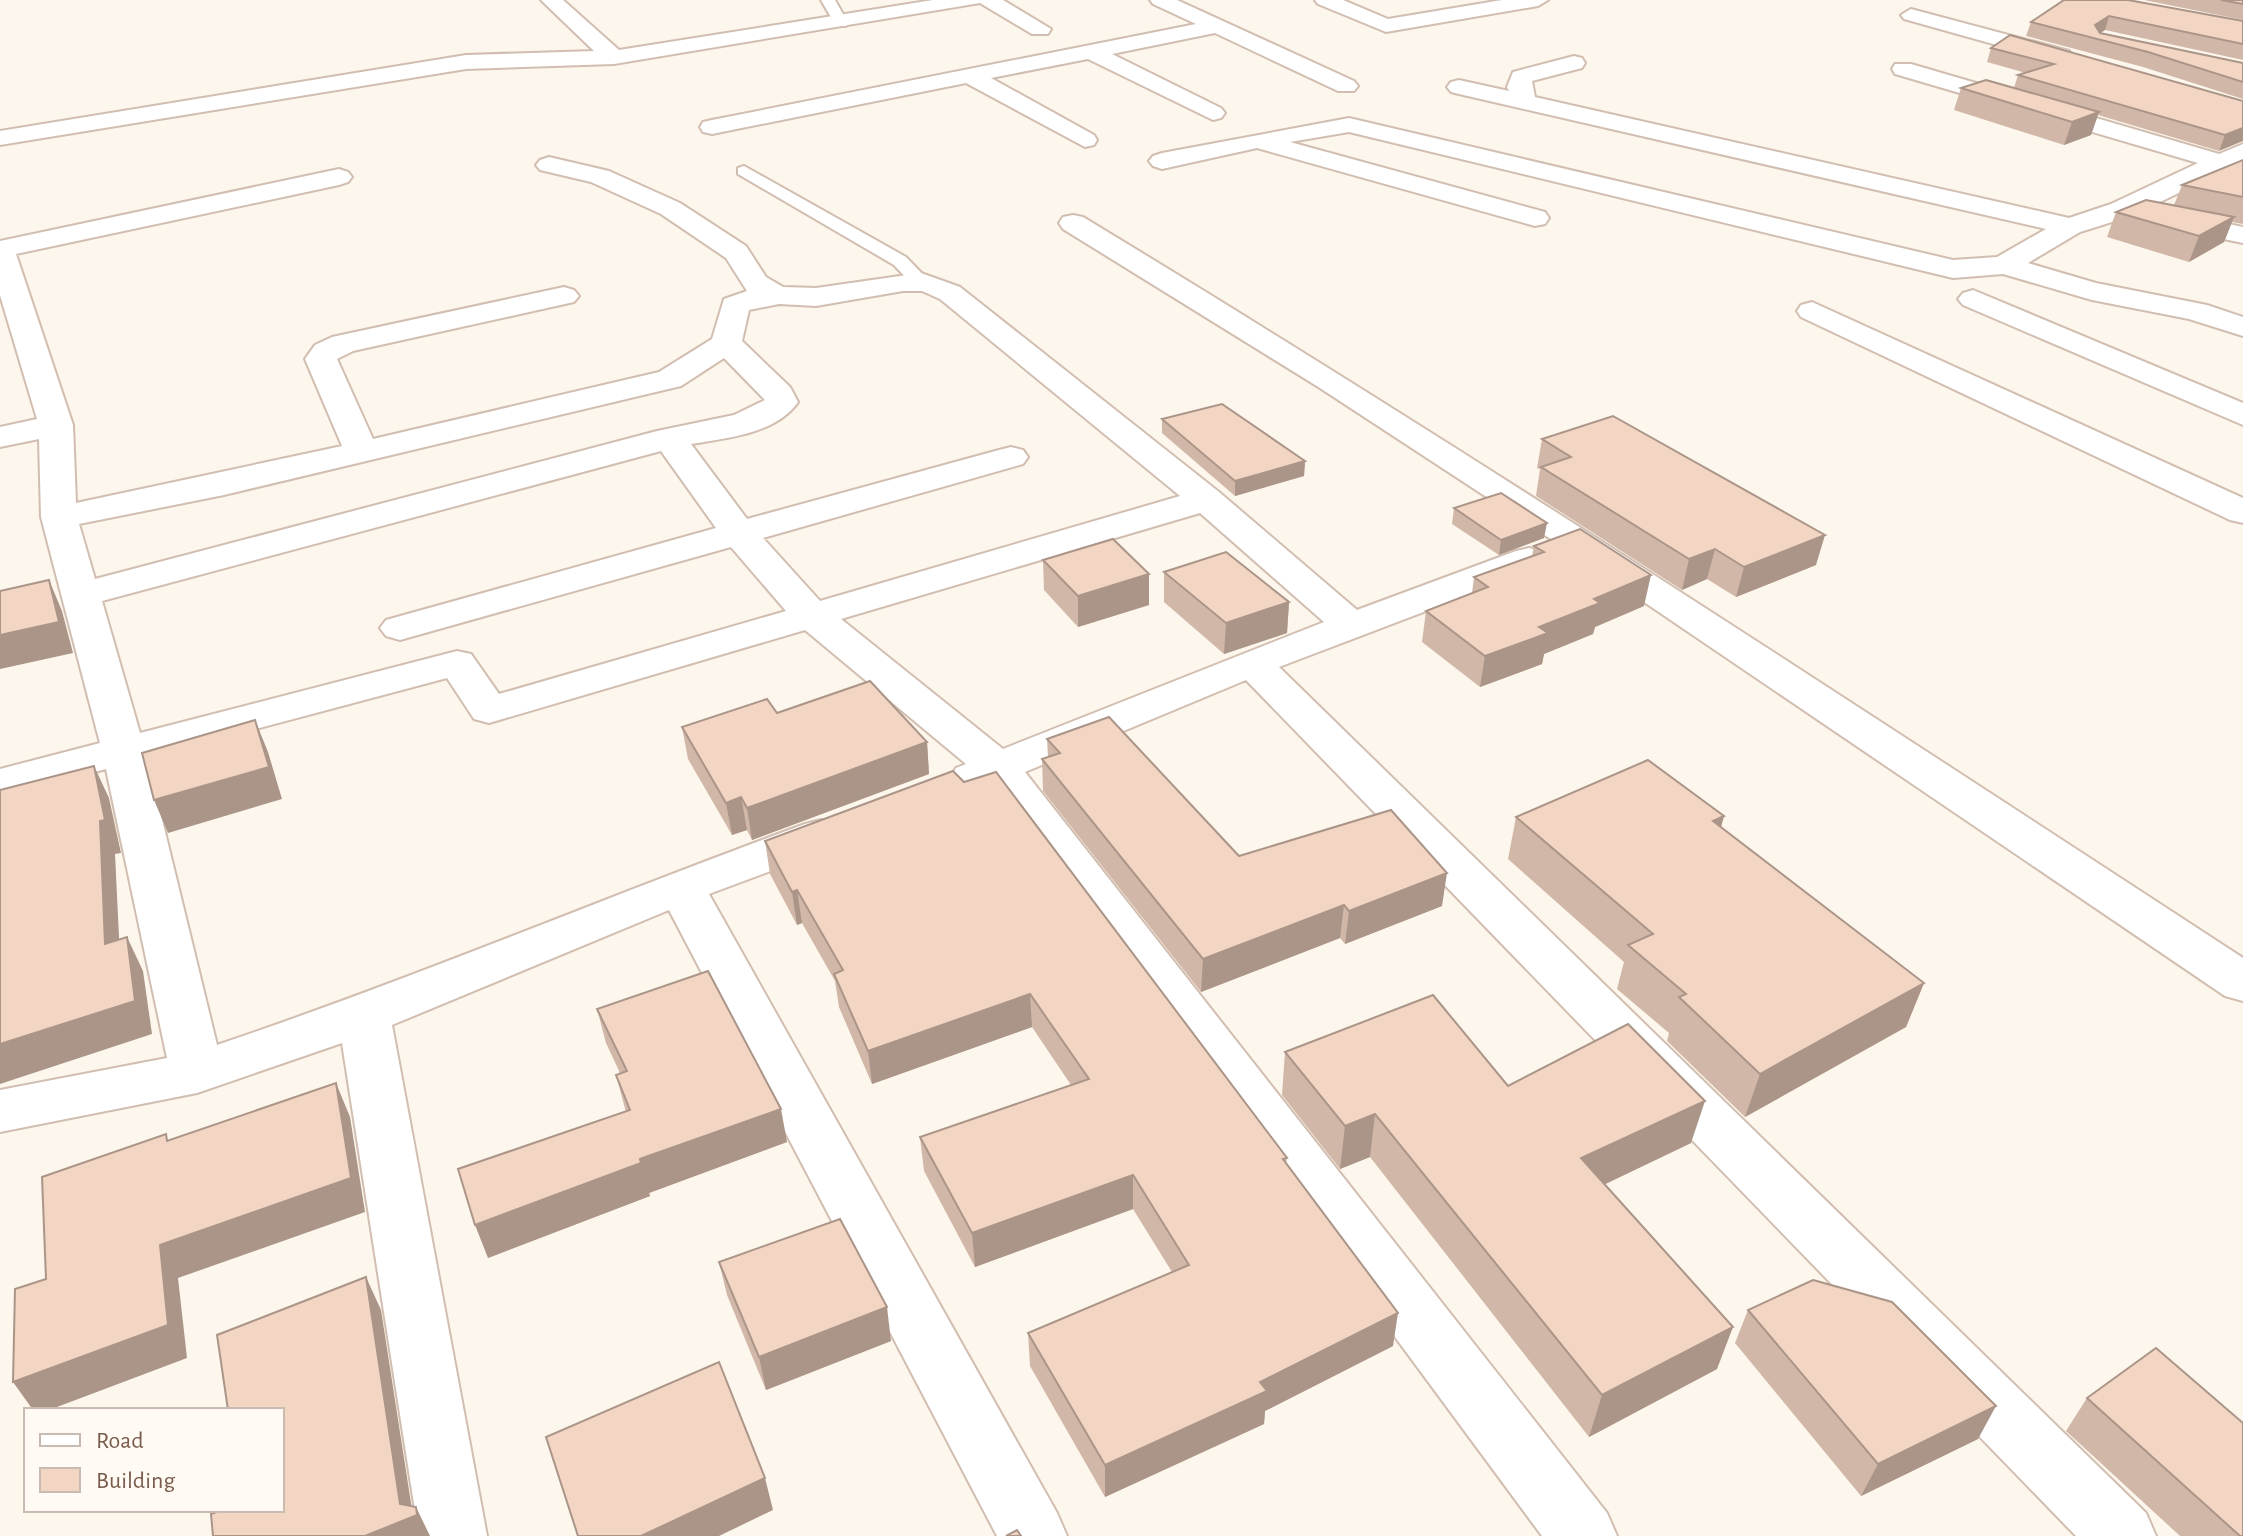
<svg xmlns="http://www.w3.org/2000/svg" width="2243" height="1536" font-family="'Alegreya Sans',sans-serif">
	<rect width="100%" height="100%" fill="#fdf6ec"/>
	<g fill="none" stroke-linecap="round" stroke-linejoin="round">
		<!-- service casing -->
		<g stroke="#d1beb0" stroke-width="4">
			<g id="service">
				<path d="M 821,0 L 835,0 L 848,23 L 846,26 L 836,26 Z"/>
				<path d="M 744,166 L 906,257 L 930,282 L 928,286 L 914,286 L 894,265 L 738,174 L 738,168 Z"/>
			</g>
		</g>
		<!-- minor casing -->
		<g stroke="#d1beb0" stroke-width="4">
			<g id="minor">
				<path d="M 541,0 L 563,0 L 619,50 L 933,0 L 1003,0 L 1051,29 L 1048,34 L 1032,34 L 980,3 L 614,64 L 466,69 L 0,145 L 0,131 L 466,55 L 594,51 Z"/>
				<path d="M 1150,0 L 1177,0 L 1354,81 L 1358,86 L 1354,91 L 1338,91 L 1215,33 L 1112,54 L 1221,108 L 1225,113 L 1221,118 L 1213,120 L 1088,59 L 991,78 L 1094,135 L 1097,140 L 1094,145 L 1085,147 L 966,83 L 712,134 L 703,132 L 700,127 L 703,122 L 712,120 L 1196,24 L 1153,4 Z"/>
				<path d="M 1315,0 L 1343,0 L 1388,19 L 1502,0 L 1548,0 L 1538,6 L 1386,32 L 1318,4 Z"/>
				<path d="M 1911,9 L 2069,51 L 2072,56 L 2061,63 L 1904,19 L 1901,15 Z"/>
				<path d="M 1574,56 L 1582,58 L 1585,63 L 1582,68 L 1532,81 L 1535,97 L 2069,218 L 2111,204 L 2198,163 L 1895,74 L 1892,69 L 1895,64 L 1911,64 L 2219,154 L 2243,144 L 2243,162 L 2131,216 L 2080,232 L 2028,263 L 2096,283 L 2207,305 L 2243,317 L 2243,336 L 2189,319 L 2092,300 L 2003,274 L 1953,278 L 1349,132 L 1290,142 L 1545,212 L 1549,218 L 1545,224 L 1535,226 L 1257,148 L 1162,169 L 1153,166 L 1149,161 L 1153,156 L 1162,153 L 1349,118 L 1953,260 L 1997,257 L 2046,229 L 1459,94 L 1451,92 L 1447,87 L 1451,82 L 1459,80 L 1509,91 L 1507,87 L 1513,72 Z"/>
				<path d="M 549,157 L 609,171 L 680,203 L 746,246 L 766,277 L 783,287 L 816,288 L 921,273 L 960,287 L 1219,492 L 1357,610 L 1516,551 L 1529,548 L 1542,551 L 1548,559 L 1542,567 L 1279,667 L 2146,1513 L 2156,1536 L 2076,1536 L 1246,680 L 1025,772 L 1607,1513 L 1617,1536 L 1542,1536 L 989,787 L 972,792 L 956,788 L 950,778 L 956,768 L 966,764 L 805,630 L 489,723 L 474,719 L 447,678 L 147,758 L 217,1045 C 415,978 608,896 805,824 L 821,820 L 837,824 L 844,835 L 837,846 L 709,894 L 1057,1513 L 1067,1536 L 997,1536 L 669,910 L 392,1025 L 487,1536 L 419,1536 L 342,1043 L 197,1093 L 0,1132 L 0,1090 L 167,1058 L 106,769 L 0,797 L 0,769 L 100,743 L 41,517 L 39,439 L 0,447 L 0,427 L 37,419 L 0,295 L 0,241 L 339,169 L 348,172 L 352,177 L 348,182 L 339,185 L 16,254 L 73,425 L 76,503 L 342,446 L 305,359 L 315,345 L 332,337 L 564,287 L 574,290 L 579,296 L 574,302 L 353,351 L 337,359 L 373,439 L 659,372 L 712,339 L 724,299 L 747,291 L 726,258 L 661,214 L 591,182 L 540,170 L 536,165 L 540,160 ZM 903,291 L 922,291 L 940,299 L 1180,496 L 820,601 L 763,538 L 1023,464 L 1028,457 L 1023,450 L 1011,447 L 999,450 L 747,519 L 691,444 C 726,438 776,434 798,402 L 790,387 L 742,341 L 749,310 L 779,304 L 816,306 ZM 724,358 L 765,400 L 734,415 L 657,431 L 95,579 L 79,524 L 224,495 L 681,386 ZM 661,451 L 716,528 L 386,620 L 380,628 L 386,636 L 400,640 L 731,547 L 786,611 L 499,694 L 471,654 L 457,651 L 140,733 L 102,601 ZM 1200,513 L 1324,622 L 1003,749 L 841,619 Z"/>
				<path d="M 2171,212 L 2243,227 L 2243,243 L 2161,226 L 2157,220 L 2161,214 Z"/>
				<path d="M 1073,215 L 1083,217 C 1476,455 1858,707 2243,958 L 2243,1001 L 2225,996 L 1566,549 L 1320,388 L 1063,229 L 1059,223 L 1063,217 Z"/>
				<path d="M 1973,290 L 2243,403 L 2243,425 L 1963,305 L 1958,299 L 1963,293 Z"/>
				<path d="M 1812,302 L 2243,498 L 2243,523 L 2230,520 L 1801,317 L 1797,311 L 1801,305 Z"/>
			</g>
		</g>
		<!-- service -->
		<use href="#service" fill="#fff" fill-rule="evenodd"/>
		<!-- minor -->
		<use href="#minor" fill="#fff" fill-rule="evenodd"/>
	</g>
	<!-- wall -->
	<g fill="#d1b7a8">
		<path d="M 2064,0 L 2243,21 L 2243,60 L 2105,30 L 2100,33 L 2243,63 L 2243,99 L 2143,67 L 2026,36 L 2031,22 Z"/>
		<path d="M 2144,0 L 2243,0 L 2243,20 Z"/>
		<path d="M 1991,48 L 2243,101 L 2219,151 L 2098,115 L 2091,135 L 2064,145 L 1954,110 L 1961,88 L 2014,88 L 2018,75 L 2026,73 L 1987,62 Z"/>
		<path d="M 2243,160 L 2243,224 L 2232,222 L 2224,242 L 2189,262 L 2107,237 L 2116,212 L 2174,205 L 2182,185 Z"/>
		<path d="M 1162,419 L 1305,461 L 1304,476 L 1235,496 L 1162,433 Z"/>
		<path d="M 1542,439 L 1816,565 L 1736,597 L 1707,579 L 1682,590 L 1536,496 L 1540,469 L 1537,468 Z"/>
		<path d="M 1454,508 L 1544,538 L 1499,555 L 1452,524 Z"/>
		<path d="M 1534,546 L 1644,606 L 1595,627 L 1593,634 L 1544,654 L 1542,664 L 1480,687 L 1422,642 L 1426,611 L 1472,593 L 1474,577 L 1532,556 Z"/>
		<path d="M 1043,560 L 1149,605 L 1078,627 L 1044,590 Z"/>
		<path d="M 1164,572 L 1289,602 L 1287,633 L 1224,654 L 1164,602 Z"/>
		<path d="M 777,713 L 927,742 L 929,774 L 752,840 L 747,830 L 732,835 L 688,759 L 682,727 Z"/>
		<path d="M 1047,739 L 1239,856 L 1442,906 L 1345,944 L 1340,938 L 1201,992 L 1043,791 L 1042,759 L 1048,757 Z"/>
		<path d="M 953,771 L 1287,1158 L 1286,1164 L 1393,1346 L 1265,1411 L 1264,1424 L 1105,1497 L 1030,1366 L 1028,1333 L 1172,1272 L 1133,1209 L 975,1267 L 924,1171 L 920,1137 L 1071,1085 L 1032,1027 L 872,1084 L 839,1007 L 835,981 L 802,923 L 797,925 L 770,874 L 765,841 Z"/>
		<path d="M 1724,816 L 1721,827 L 1924,983 L 1906,1027 L 1745,1117 L 1667,1041 L 1669,1033 L 1617,989 L 1624,962 L 1508,859 L 1516,817 Z"/>
		<path d="M 597,1009 L 787,1142 L 649,1193 L 650,1196 L 488,1258 L 626,1112 L 616,1075 L 620,1073 L 606,1043 Z"/>
		<path d="M 1285,1052 L 1508,1086 L 1691,1143 L 1605,1184 L 1717,1369 L 1589,1437 L 1370,1157 L 1340,1169 L 1282,1095 Z"/>
		<path d="M 719,1262 L 891,1341 L 766,1390 L 727,1295 Z"/>
		<path d="M 1748,1310 L 1978,1439 L 1861,1496 L 1735,1343 Z"/>
		<path d="M 2087,1398 L 2243,1536 L 2180,1536 L 2066,1431 Z"/>
	</g>
	<!-- shaded-wall -->
	<g fill="#aa9588">
		<path d="M 2109,16 L 2105,30 L 2093,38 L 2095,25 Z"/>
		<path d="M 2099,112 L 2091,135 L 2064,145 L 2072,122 Z"/>
		<path d="M 2243,128 L 2243,141 L 2219,151 L 2225,135 Z"/>
		<path d="M 2234,217 L 2224,242 L 2189,262 L 2199,236 Z"/>
		<path d="M 1305,461 L 1304,476 L 1235,496 L 1235,481 Z"/>
		<path d="M 1547,523 L 1544,538 L 1499,555 L 1501,540 Z"/>
		<path d="M 1825,535 L 1816,565 L 1736,597 L 1744,567 Z"/>
		<path d="M 1715,549 L 1707,579 L 1682,590 L 1689,559 Z"/>
		<path d="M 1149,574 L 1149,605 L 1078,627 L 1078,596 Z"/>
		<path d="M 1651,575 L 1644,606 L 1595,627 L 1593,634 L 1544,654 L 1542,664 L 1480,687 L 1485,656 L 1594,599 Z"/>
		<path d="M 49,580 L 62,611 L 73,653 L 0,669 L 0,635 Z"/>
		<path d="M 1289,602 L 1287,633 L 1224,654 L 1226,623 Z"/>
		<path d="M 255,720 L 268,752 L 282,799 L 168,833 L 154,800 Z"/>
		<path d="M 927,742 L 929,774 L 752,840 L 747,808 Z"/>
		<path d="M 94,766 L 109,798 L 121,853 L 115,854 L 121,978 L 105,944 Z"/>
		<path d="M 741,797 L 747,830 L 732,835 L 726,803 Z"/>
		<path d="M 1724,816 L 1712,859 L 1713,821 Z"/>
		<path d="M 1447,873 L 1442,906 L 1345,944 L 1349,911 Z"/>
		<path d="M 797,890 L 802,923 L 797,925 L 792,892 Z"/>
		<path d="M 1344,905 L 1340,938 L 1201,992 L 1203,959 Z"/>
		<path d="M 127,937 L 143,971 L 152,1034 L 0,1084 L 0,1044 Z"/>
		<path d="M 1924,983 L 1906,1027 L 1745,1117 L 1760,1074 Z"/>
		<path d="M 1030,994 L 1032,1027 L 872,1084 L 868,1051 Z"/>
		<path d="M 336,1083 L 350,1117 L 365,1212 L 178,1278 L 187,1358 L 49,1410 L 33,1410 L 13,1382 L 160,1245 Z"/>
		<path d="M 1705,1101 L 1691,1143 L 1570,1201 L 1581,1158 Z"/>
		<path d="M 781,1109 L 787,1142 L 649,1193 L 650,1196 L 488,1258 L 475,1225 L 640,1159 Z"/>
		<path d="M 1375,1114 L 1370,1157 L 1340,1169 L 1345,1126 Z"/>
		<path d="M 1133,1175 L 1133,1209 L 975,1267 L 972,1233 Z"/>
		<path d="M 366,1277 L 381,1310 L 413,1516 L 416,1507 L 430,1536 L 365,1536 L 400,1504 Z"/>
		<path d="M 887,1307 L 891,1341 L 766,1390 L 759,1357 Z"/>
		<path d="M 1398,1313 L 1393,1346 L 1265,1411 L 1264,1424 L 1105,1497 L 1105,1465 L 1260,1382 Z"/>
		<path d="M 1733,1327 L 1717,1369 L 1589,1437 L 1602,1395 Z"/>
		<path d="M 1996,1406 L 1978,1439 L 1861,1496 L 1878,1464 Z"/>
		<path d="M 765,1478 L 773,1510 L 719,1536 L 641,1536 Z"/>
	</g>
	<!-- building -->
	<g fill="#f3d5c3" stroke="#aa9588" stroke-width="2">
		<path d="M 2064,0 L 2128,0 L 2243,21 L 2243,44 L 2109,16 L 2095,25 L 2100,33 L 2243,63 L 2243,82 L 2148,52 L 2031,22 Z"/>
		<path d="M 2221,0 L 2243,0 L 2243,4 Z"/>
		<path d="M 2010,35 L 2243,101 L 2243,128 L 2225,135 L 2018,75 L 2054,64 L 1991,48 Z"/>
		<path d="M 1986,80 L 2099,112 L 2072,122 L 1961,88 Z"/>
		<path d="M 2243,160 L 2243,197 L 2182,185 Z"/>
		<path d="M 2146,200 L 2234,217 L 2199,236 L 2116,212 Z"/>
		<path d="M 1222,404 L 1305,461 L 1235,481 L 1162,419 Z"/>
		<path d="M 1613,416 L 1825,535 L 1744,567 L 1715,549 L 1689,559 L 1541,467 L 1571,457 L 1542,439 Z"/>
		<path d="M 1501,493 L 1547,523 L 1501,540 L 1454,508 Z"/>
		<path d="M 1580,529 L 1651,575 L 1594,599 L 1600,603 L 1539,627 L 1548,633 L 1485,656 L 1426,611 L 1488,587 L 1474,577 L 1544,552 L 1534,546 Z"/>
		<path d="M 1113,539 L 1149,574 L 1078,596 L 1043,560 Z"/>
		<path d="M 1226,552 L 1289,602 L 1226,623 L 1164,572 Z"/>
		<path d="M 49,580 L 59,622 L 0,635 L 0,591 Z"/>
		<path d="M 870,681 L 927,742 L 747,808 L 741,797 L 726,803 L 682,727 L 767,699 L 777,713 Z"/>
		<path d="M 1109,717 L 1239,856 L 1391,810 L 1447,873 L 1349,911 L 1344,905 L 1203,959 L 1042,759 L 1060,753 L 1047,739 Z"/>
		<path d="M 255,720 L 269,767 L 154,800 L 142,753 Z"/>
		<path d="M 1648,760 L 1724,816 L 1713,821 L 1924,983 L 1760,1074 L 1679,997 L 1686,994 L 1628,945 L 1653,934 L 1516,817 Z"/>
		<path d="M 94,766 L 105,820 L 100,821 L 105,944 L 127,937 L 135,1001 L 0,1044 L 0,790 Z"/>
		<path d="M 953,771 L 964,782 L 996,772 L 1287,1158 L 1283,1159 L 1398,1313 L 1260,1382 L 1267,1391 L 1105,1465 L 1028,1333 L 1189,1265 L 1133,1175 L 972,1233 L 920,1137 L 1089,1079 L 1030,994 L 868,1051 L 834,974 L 843,970 L 797,890 L 792,892 L 765,841 Z"/>
		<path d="M 708,971 L 781,1109 L 640,1159 L 641,1163 L 475,1225 L 458,1169 L 630,1110 L 616,1075 L 627,1071 L 597,1009 Z"/>
		<path d="M 1433,995 L 1508,1086 L 1628,1024 L 1705,1101 L 1581,1158 L 1733,1327 L 1602,1395 L 1375,1114 L 1345,1126 L 1285,1052 Z"/>
		<path d="M 336,1083 L 351,1178 L 160,1245 L 168,1325 L 13,1382 L 15,1289 L 46,1279 L 42,1177 L 166,1134 L 167,1141 Z"/>
		<path d="M 840,1219 L 887,1307 L 759,1357 L 719,1262 Z"/>
		<path d="M 366,1277 L 400,1504 L 416,1507 L 417,1515 L 365,1536 L 213,1536 L 211,1514 L 222,1510 L 282,1510 L 282,1410 L 228,1410 L 217,1335 Z"/>
		<path d="M 1813,1280 L 1892,1302 L 1996,1406 L 1878,1464 L 1748,1310 Z"/>
		<path d="M 2156,1348 L 2243,1423 L 2243,1536 L 2240,1536 L 2087,1398 Z"/>
		<path d="M 719,1362 L 765,1478 L 641,1536 L 578,1536 L 546,1437 Z"/>
		<path d="M 1017,1530 L 1021,1536 L 1006,1536 Z"/>
	</g>
	<!-- legend -->
	<rect x="24" y="1408" width="260" height="104" fill="#fffaf3" stroke="#cabbb1" stroke-width="2"/>
	<rect x="40" y="1434" width="40" height="12" fill="#ffffff" stroke="#cabbb1" stroke-width="2"/>
	<text x="96" y="1448" font-size="24" fill="#7a5c4d">Road</text>
	<rect x="40" y="1468" width="40" height="24" fill="#f3d5c3" stroke="#cabbb1" stroke-width="2"/>
	<text x="96" y="1488" font-size="24" fill="#7a5c4d">Building</text>
</svg>
